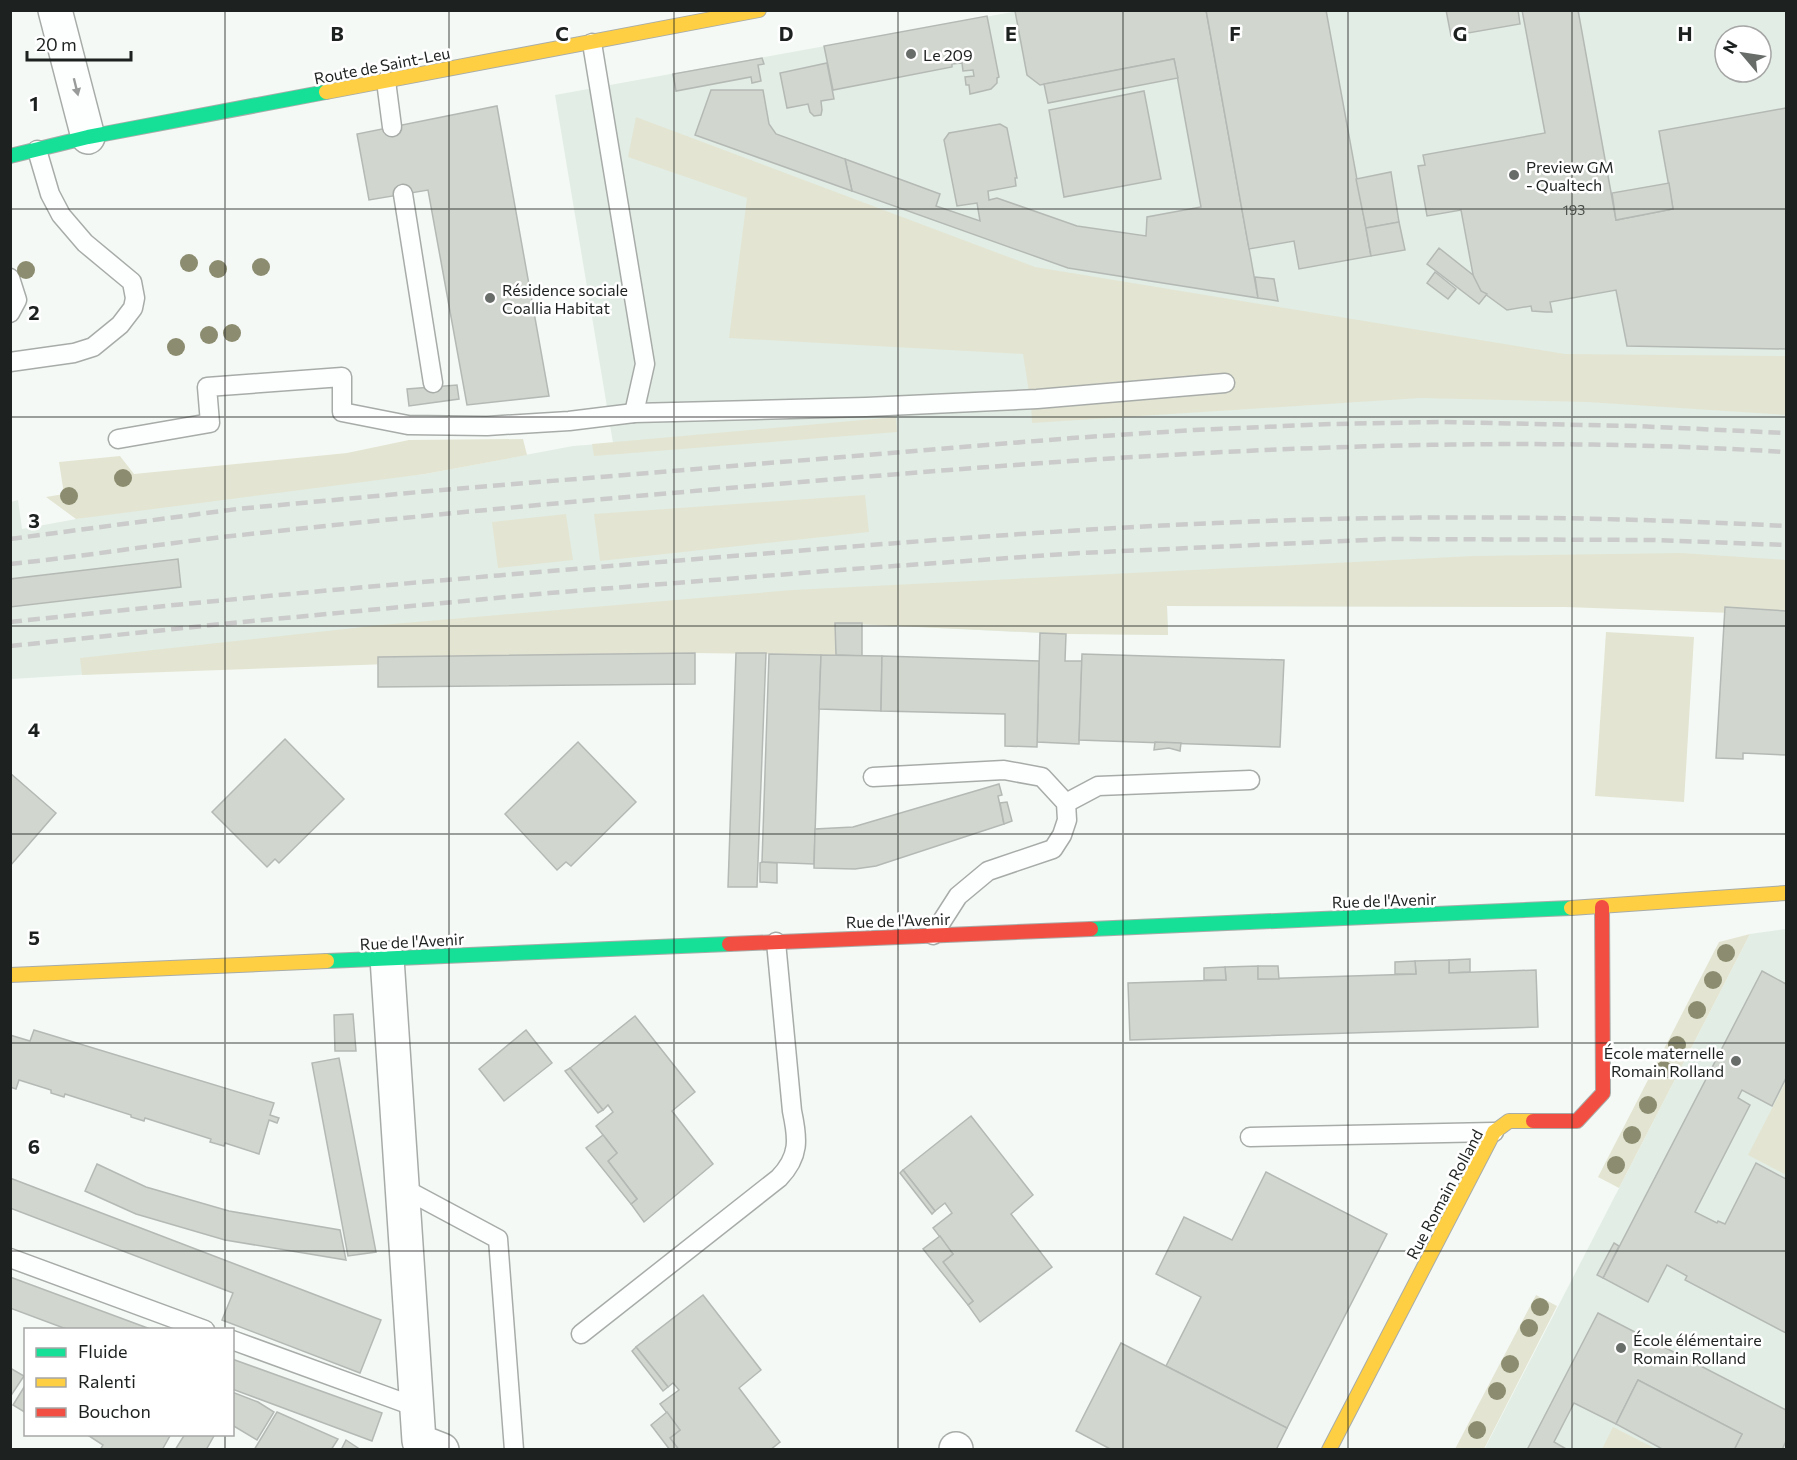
<svg xmlns="http://www.w3.org/2000/svg" width="1797" height="1460" font-family="Commissioner,sans-serif">
	<rect width="100%" height="100%" fill="#f4f9f5"/>
	<!-- built -->
	<g fill="#e2ede5" fill-rule="evenodd">
		<path d="M 1018,11 L 1786,11 L 1786,611 L 1725,607 L 1167,606 L 1168,635 L 1040,633 L 836,623 L 765,651 L 378,657 L 11,679 L 11,502 L 18,500 L 22,529 L 207,495 L 425,474 L 573,446 L 613,443 L 555,95 ZM 1725,36 L 1761,36 L 1761,72 L 1725,72 Z"/>
		<path d="M 1786,929 L 1786,1449 L 1484,1450 L 1750,934 Z"/>
	</g>
	<!-- green -->
	<g fill="#e3e5d2">
		<path d="M 636,117 L 1035,267 L 1565,354 L 1786,356 L 1786,415 L 1587,402 L 1420,398 L 1032,423 L 1031,405 L 1023,354 L 729,338 L 747,198 L 628,157 Z"/>
		<path d="M 896,417 L 897,432 L 594,456 L 592,444 Z"/>
		<path d="M 523,439 L 527,455 L 425,474 L 76,519 L 46,497 L 64,494 L 59,462 L 120,456 L 134,474 L 347,453 L 409,440 Z"/>
		<path d="M 865,495 L 869,532 L 600,561 L 594,514 Z"/>
		<path d="M 566,514 L 573,560 L 498,568 L 492,522 Z"/>
		<path d="M 1681,553 L 1786,560 L 1786,615 L 1565,607 L 1167,606 L 1168,635 L 1066,634 L 836,623 L 836,655 L 695,653 L 82,675 L 80,658 L 381,625 L 792,590 L 1473,556 Z"/>
		<path d="M 1606,632 L 1694,637 L 1684,802 L 1595,796 Z"/>
		<path d="M 1750,934 L 1619,1188 L 1598,1177 L 1719,942 Z"/>
		<path d="M 1786,1081 L 1786,1175 L 1748,1155 Z"/>
		<path d="M 1536,1295 L 1557,1306 L 1484,1449 L 1455,1449 Z"/>
		<path d="M 1613,1427 L 1656,1449 L 1602,1449 Z"/>
	</g>
	<!-- building -->
	<g fill="#d1d6ce" stroke="#b5b9b5" stroke-width="1.5">
		<path d="M 1206,10 L 1258,298 L 1068,268 L 852,191 L 845,159 L 940,194 L 936,206 L 980,221 L 977,203 L 957,206 L 944,140 L 949,133 L 1000,124 L 1007,128 L 1017,178 L 1015,178 L 1016,186 L 988,191 L 989,200 L 997,198 L 1077,226 L 1146,236 L 1147,217 L 1201,207 L 1174,59 L 1040,85 L 1027,75 L 1015,11 Z"/>
		<path d="M 1206,10 L 1326,10 L 1371,256 L 1299,269 L 1294,241 L 1249,249 Z"/>
		<path d="M 1446,10 L 1518,10 L 1520,24 L 1451,36 Z"/>
		<path d="M 1522,10 L 1578,10 L 1616,220 L 1673,209 L 1659,131 L 1786,108 L 1786,349 L 1627,346 L 1616,290 L 1550,302 L 1552,312 L 1546,312 L 1532,311 L 1531,306 L 1507,310 L 1481,291 L 1474,280 L 1461,210 L 1427,216 L 1418,166 L 1425,165 L 1423,155 L 1545,133 Z"/>
		<path d="M 987,16 L 999,77 L 997,78 L 997,83 L 991,89 L 970,94 L 969,85 L 966,85 L 965,77 L 974,76 L 973,70 L 963,71 L 962,63 L 952,64 L 952,67 L 833,90 L 824,46 Z"/>
		<path d="M 762,58 L 764,64 L 758,65 L 761,81 L 752,83 L 751,77 L 676,91 L 673,74 Z"/>
		<path d="M 1174,59 L 1178,78 L 1048,103 L 1044,84 Z"/>
		<path d="M 827,63 L 834,99 L 821,101 L 822,110 L 821,115 L 814,116 L 810,112 L 808,104 L 787,108 L 780,73 Z"/>
		<path d="M 711,90 L 763,90 L 769,124 L 776,134 L 845,159 L 852,191 L 695,135 Z"/>
		<path d="M 1144,91 L 1161,179 L 1064,197 L 1049,110 Z"/>
		<path d="M 497,106 L 549,396 L 467,405 L 428,190 L 369,200 L 357,134 Z"/>
		<path d="M 1391,172 L 1399,222 L 1366,228 L 1356,179 Z"/>
		<path d="M 1669,183 L 1673,209 L 1616,220 L 1612,193 Z"/>
		<path d="M 1399,222 L 1405,250 L 1371,256 L 1366,228 Z"/>
		<path d="M 1439,248 L 1473,275 L 1481,291 L 1487,294 L 1479,304 L 1427,264 Z"/>
		<path d="M 1435,272 L 1456,289 L 1448,299 L 1427,283 Z"/>
		<path d="M 1255,277 L 1274,279 L 1278,301 L 1258,298 Z"/>
		<path d="M 457,385 L 459,399 L 409,406 L 407,389 Z"/>
		<path d="M 178,559 L 181,587 L 10,607 L 10,579 Z"/>
		<path d="M 1725,607 L 1786,611 L 1786,755 L 1743,753 L 1743,759 L 1716,758 Z"/>
		<path d="M 835,623 L 862,623 L 862,656 L 836,655 Z"/>
		<path d="M 1040,633 L 1066,634 L 1065,661 L 1082,661 L 1079,744 L 1037,742 Z"/>
		<path d="M 695,653 L 695,684 L 378,687 L 378,657 Z"/>
		<path d="M 736,653 L 766,653 L 757,887 L 728,887 Z"/>
		<path d="M 769,654 L 821,655 L 814,864 L 762,862 Z"/>
		<path d="M 1082,654 L 1284,660 L 1280,747 L 1079,740 Z"/>
		<path d="M 821,655 L 882,656 L 881,711 L 819,709 Z"/>
		<path d="M 882,656 L 1039,661 L 1037,747 L 1005,746 L 1005,714 L 881,711 Z"/>
		<path d="M 285,739 L 344,799 L 279,863 L 275,859 L 267,867 L 212,812 Z"/>
		<path d="M 578,742 L 636,802 L 571,866 L 566,862 L 557,870 L 505,814 Z"/>
		<path d="M 1155,742 L 1181,743 L 1180,751 L 1169,748 L 1154,750 Z"/>
		<path d="M 10,773 L 56,813 L 10,866 Z"/>
		<path d="M 999,784 L 1002,795 L 998,796 L 1004,824 L 876,866 L 855,869 L 814,868 L 815,829 L 853,827 Z"/>
		<path d="M 1007,802 L 1012,821 L 1004,824 L 1000,803 Z"/>
		<path d="M 762,862 L 777,863 L 777,883 L 760,882 L 760,863 Z"/>
		<path d="M 1470,959 L 1470,972 L 1449,973 L 1449,960 Z"/>
		<path d="M 1449,960 L 1449,973 L 1536,970 L 1538,1027 L 1130,1040 L 1128,983 L 1226,980 L 1225,967 L 1258,966 L 1258,979 L 1416,974 L 1415,961 Z"/>
		<path d="M 1415,961 L 1416,974 L 1395,974 L 1395,962 Z"/>
		<path d="M 1258,966 L 1278,966 L 1279,979 L 1258,979 Z"/>
		<path d="M 1225,967 L 1226,980 L 1204,980 L 1204,968 Z"/>
		<path d="M 1762,971 L 1786,984 L 1786,1078 L 1772,1106 L 1742,1090 L 1738,1098 L 1750,1105 L 1695,1212 L 1717,1223 L 1718,1221 L 1725,1224 L 1756,1163 L 1786,1179 L 1786,1333 L 1685,1280 L 1687,1276 L 1667,1265 L 1648,1302 L 1603,1278 Z"/>
		<path d="M 353,1014 L 356,1051 L 335,1051 L 334,1015 Z"/>
		<path d="M 635,1016 L 695,1092 L 672,1111 L 713,1164 L 644,1222 L 631,1204 L 637,1199 L 608,1161 L 617,1153 L 596,1126 L 613,1112 L 608,1105 L 603,1110 L 570,1068 Z"/>
		<path d="M 34,1030 L 274,1103 L 270,1115 L 279,1118 L 277,1123 L 269,1120 L 259,1154 L 225,1143 L 224,1146 L 210,1142 L 211,1139 L 145,1118 L 144,1121 L 131,1117 L 131,1115 L 65,1094 L 64,1097 L 51,1093 L 51,1090 L 19,1080 L 16,1089 L 10,1087 L 10,1035 L 30,1041 Z"/>
		<path d="M 526,1030 L 552,1063 L 504,1101 L 479,1069 Z"/>
		<path d="M 339,1058 L 376,1252 L 348,1256 L 312,1063 Z"/>
		<path d="M 570,1068 L 603,1110 L 598,1113 L 565,1071 Z"/>
		<path d="M 971,1116 L 1033,1195 L 1011,1214 L 1052,1267 L 980,1322 L 968,1305 L 973,1301 L 943,1262 L 953,1254 L 933,1228 L 952,1213 L 945,1203 L 935,1211 L 903,1170 Z"/>
		<path d="M 603,1135 L 617,1153 L 608,1161 L 637,1199 L 631,1204 L 586,1148 Z"/>
		<path d="M 97,1164 L 146,1187 L 229,1211 L 340,1230 L 346,1260 L 225,1240 L 136,1214 L 85,1191 Z"/>
		<path d="M 903,1170 L 935,1211 L 932,1214 L 900,1173 Z"/>
		<path d="M 1266,1172 L 1387,1234 L 1287,1428 L 1166,1366 L 1201,1297 L 1156,1274 L 1184,1217 L 1232,1240 Z"/>
		<path d="M 10,1178 L 381,1320 L 360,1373 L 222,1320 L 233,1293 L 10,1208 Z"/>
		<path d="M 940,1236 L 953,1254 L 943,1262 L 973,1301 L 968,1305 L 923,1249 Z"/>
		<path d="M 1614,1243 L 1619,1246 L 1603,1278 L 1597,1275 Z"/>
		<path d="M 10,1277 L 153,1330 L 69,1330 L 10,1308 Z"/>
		<path d="M 703,1295 L 761,1370 L 739,1388 L 780,1442 L 770,1450 L 679,1450 L 670,1438 L 680,1430 L 660,1404 L 679,1390 L 673,1383 L 668,1387 L 636,1347 Z"/>
		<path d="M 1598,1313 L 1786,1410 L 1786,1441 L 1782,1450 L 1734,1450 L 1742,1434 L 1638,1380 L 1616,1424 L 1574,1403 L 1554,1442 L 1568,1450 L 1527,1450 Z"/>
		<path d="M 1121,1343 L 1287,1428 L 1276,1450 L 1112,1450 L 1076,1431 Z"/>
		<path d="M 636,1347 L 668,1387 L 663,1391 L 632,1351 Z"/>
		<path d="M 232,1359 L 382,1413 L 372,1441 L 232,1389 Z"/>
		<path d="M 10,1368 L 24,1376 L 10,1397 Z"/>
		<path d="M 1638,1380 L 1742,1434 L 1734,1450 L 1664,1450 L 1616,1424 Z"/>
		<path d="M 26,1384 L 26,1413 L 13,1405 Z"/>
		<path d="M 232,1392 L 258,1402 L 274,1412 L 257,1440 L 232,1425 Z"/>
		<path d="M 277,1412 L 338,1439 L 331,1450 L 254,1450 Z"/>
		<path d="M 667,1412 L 680,1430 L 670,1438 L 679,1450 L 670,1450 L 651,1425 Z"/>
		<path d="M 86,1434 L 171,1434 L 162,1450 L 100,1450 L 103,1445 Z"/>
		<path d="M 185,1434 L 215,1434 L 206,1450 L 175,1450 Z"/>
		<path d="M 346,1440 L 361,1450 L 341,1450 Z"/>
	</g>
	<g fill="none" stroke-linecap="round" stroke-linejoin="round">
		<!-- lane casing -->
		<g stroke="#a8aca9" stroke-width="21">
			<g id="lane">
				<path d="M 592,43 L 645,364 L 634,413"/>
				<path d="M 386,81 L 392,127"/>
				<path d="M 403,194 L 433,383"/>
				<path d="M 10,278 L 17,300 L 10,313"/>
				<path d="M 10,362 L 74,353 L 93,347 L 120,325 L 133,308 L 135,298 L 132,282 L 85,243 L 61,215 L 50,194 L 37,150"/>
				<path d="M 118,439 L 210,423 L 207,387 L 342,377 L 342,412 L 408,425 L 487,426 L 569,421 L 634,413 L 866,407 L 1037,399 L 1225,383"/>
				<path d="M 873,777 L 1004,770 L 1042,777 L 1066,803 L 1067,820 L 1062,835 L 1053,849 L 988,871 L 958,896 L 933,935"/>
				<path d="M 1066,803 L 1098,786 L 1250,780"/>
				<path d="M 1250,1137 L 1494,1132"/>
				<path d="M 401,1187 L 498,1239 L 514,1450"/>
				<path d="M 10,1258 L 205,1330"/>
				<path d="M 581,1334 L 779,1178 C 800,1156 798,1139 792,1111 L 776,942"/>
				<path d="M 232,1340 L 416,1407"/>
			</g>
		</g>
		<!-- street casing -->
		<g stroke="#a8aca9" stroke-width="36">
			<g id="street">
				<path d="M 55,10 L 88,137"/>
				<path d="M 387,958 L 419,1441 L 442,1450"/>
				<path d="M 956,1450 L 956,1449"/>
			</g>
		</g>
		<!-- fast casing -->
		<g stroke="#a8aca9" stroke-width="16">
			<g id="fast">
				<path d="M 10,156 L 88,137 L 326,92"/>
				<path d="M 1091,929 L 1571,908"/>
				<path d="M 327,961 L 729,944"/>
			</g>
		</g>
		<!-- slow casing -->
		<g stroke="#a8aca9" stroke-width="16">
			<g id="slow">
				<path d="M 326,92 L 759,10"/>
				<path d="M 1571,908 L 1786,893"/>
				<path d="M 10,975 L 327,961"/>
				<path d="M 1329,1450 L 1494,1132 L 1509,1121 L 1533,1121"/>
			</g>
		</g>
		<!-- jam casing -->
		<g stroke="#a8aca9" stroke-width="16">
			<g id="jam">
				<path d="M 729,944 L 1091,929"/>
				<path d="M 1533,1121 L 1577,1121 L 1603,1093 L 1602,907"/>
			</g>
		</g>
		<!-- lane -->
		<use href="#lane" stroke="#fdfefe" stroke-width="18"/>
		<!-- street -->
		<use href="#street" stroke="#fdfefe" stroke-width="33"/>
		<!-- fast -->
		<use href="#fast" stroke="#16e098" stroke-width="14"/>
		<!-- slow -->
		<use href="#slow" stroke="#ffcf43" stroke-width="14"/>
		<!-- jam -->
		<use href="#jam" stroke="#f24e42" stroke-width="14"/>
		<!-- rail -->
		<g stroke="#cacbca" stroke-width="4.5" stroke-dasharray="12 6" stroke-linecap="butt">
			<path d="M 10,539 L 237,509 L 430,491 L 1072,438 L 1194,430 L 1331,424 L 1439,422 L 1635,426 L 1786,433"/>
			<path d="M 10,564 C 88,556 164,543 241,535 C 452,512 663,493 874,476 C 1178,451 1482,433 1786,452"/>
			<path d="M 10,622 C 260,595 509,574 759,554 C 967,537 1175,521 1384,518 C 1518,516 1653,519 1786,526"/>
			<path d="M 10,646 L 232,623 L 549,593 L 852,569 L 1080,553 L 1388,539 L 1655,540 L 1786,545"/>
		</g>
	</g>
	<!-- trees -->
	<g fill="#8c8c70">
		<circle cx="189" cy="263" r="9"/>
		<circle cx="261" cy="267" r="9"/>
		<circle cx="218" cy="269" r="9"/>
		<circle cx="26" cy="270" r="9"/>
		<circle cx="232" cy="333" r="9"/>
		<circle cx="209" cy="335" r="9"/>
		<circle cx="176" cy="347" r="9"/>
		<circle cx="123" cy="478" r="9"/>
		<circle cx="69" cy="496" r="9"/>
		<circle cx="1726" cy="953" r="9"/>
		<circle cx="1713" cy="980" r="9"/>
		<circle cx="1697" cy="1010" r="9"/>
		<circle cx="1677" cy="1045" r="9"/>
		<circle cx="1664" cy="1070" r="9"/>
		<circle cx="1648" cy="1105" r="9"/>
		<circle cx="1632" cy="1135" r="9"/>
		<circle cx="1616" cy="1165" r="9"/>
		<circle cx="1540" cy="1307" r="9"/>
		<circle cx="1529" cy="1328" r="9"/>
		<circle cx="1510" cy="1364" r="9"/>
		<circle cx="1497" cy="1391" r="9"/>
		<circle cx="1477" cy="1430" r="9"/>
	</g>
	<!-- one-way arrows -->
	<defs><path id="oneway-solid" d="M-6-.8H1V-3.2L6.5 0L1 3.2V.8H-6Z" transform="scale(1.5)"/></defs>
	<use fill="#989b9a" href="#oneway-solid" transform="translate(76 87) rotate(76)"/>
	<!-- grid -->
	<path fill="none" stroke="#1d211f" stroke-width="1.5" stroke-opacity="0.55" d="M 225,10 L 225,1330M 449,10 L 449,1450M 674,10 L 674,1450M 898,10 L 898,1450M 1123,10 L 1123,1450M 1348,10 L 1348,1450M 1572,10 L 1572,1450M 10,209 L 1786,209M 10,417 L 1786,417M 10,626 L 1786,626M 10,834 L 1786,834M 10,1043 L 1786,1043M 10,1251 L 1786,1251M 225,1434 L 225,1450"/>
	<!-- markers -->
	<g fill="#686d6a" stroke="#fff" stroke-width="2">
		<circle cx="911" cy="54" r="6"/>
		<circle cx="1514" cy="175" r="6"/>
		<circle cx="490" cy="298" r="6"/>
		<circle cx="1736" cy="1061" r="6"/>
		<circle cx="1621" cy="1348" r="6"/>
	</g>
	<g text-anchor="middle" dominant-baseline="central" stroke-width="5" stroke-linejoin="round" paint-order="stroke">
		<!-- number labels -->
		<g font-size="14" fill="#4a4e4b">
			<text x="1574" y="209">193</text>
		</g>
		<!-- poi labels -->
		<g font-size="16" fill="#1d211f" stroke="#fff" text-anchor="start">
			<text x="923" y="54">Le 209</text>
			<text x="1526" y="166">Preview GM<tspan x="1526" dy="18">- Qualtech</tspan></text>
			<text x="502" y="289">Résidence sociale<tspan x="502" dy="18">Coallia Habitat</tspan></text>
			<text x="1724" y="1052" text-anchor="end">École maternelle<tspan x="1724" dy="18">Romain Rolland</tspan></text>
			<text x="1633" y="1339">École élémentaire<tspan x="1633" dy="18">Romain Rolland</tspan></text>
		</g>
		<!-- street labels -->
		<g font-size="16" fill="#1d211f" stroke="#fff">
			<text transform="translate(382 65) rotate(-11)">Route de Saint-Leu</text>
			<text transform="translate(1384 900) rotate(-2)">Rue de l'Avenir</text>
			<text transform="translate(898 920) rotate(-2)">Rue de l'Avenir</text>
			<text transform="translate(412 941) rotate(-3)">Rue de l'Avenir</text>
			<text transform="translate(1444 1194) rotate(-62)">Rue Romain Rolland</text>
		</g>
	</g>
	<g font-size="20" text-anchor="middle" font-weight="bold" fill="#1d211f" stroke="#fff" stroke-width="5" stroke-linejoin="round" paint-order="stroke">
		<text x="337" y="41">B</text>
		<text x="562" y="41">C</text>
		<text x="786" y="41">D</text>
		<text x="1011" y="41">E</text>
		<text x="1235" y="41">F</text>
		<text x="1460" y="41">G</text>
		<text x="1685" y="41">H</text>
		<text x="34" y="111">1</text>
		<text x="34" y="320">2</text>
		<text x="34" y="528">3</text>
		<text x="34" y="737">4</text>
		<text x="34" y="945">5</text>
		<text x="34" y="1154">6</text>
	</g>
	<!-- border -->
	<rect width="1797" height="1460" fill="none" stroke="#1d211f" stroke-width="24"/>
	<!-- legend -->
	<rect x="24" y="1328" width="210" height="108" fill="#ffffff" stroke="#a5a6a5" stroke-width="1.5"/>
	<rect x="36" y="1348" width="30" height="9" fill="#16e098" stroke="#a5a6a5" stroke-width="1.5"/>
	<text x="78" y="1358" font-size="18" fill="#1d211f">Fluide</text>
	<rect x="36" y="1378" width="30" height="9" fill="#ffcf43" stroke="#a5a6a5" stroke-width="1.5"/>
	<text x="78" y="1388" font-size="18" fill="#1d211f">Ralenti</text>
	<rect x="36" y="1408" width="30" height="9" fill="#f24e42" stroke="#a5a6a5" stroke-width="1.5"/>
	<text x="78" y="1418" font-size="18" fill="#1d211f">Bouchon</text>
	<!-- north arrow -->
	<g transform="translate(1743 54) rotate(299)"><circle r="28" fill="#ffffff" stroke="#a5a6a5" stroke-width="1.5"/>
	<path d="M0-4.5L10 22L0 15L-10 22Z" fill="#686d6a"/>
	<text y="-9" font-size="16" font-weight="bold" text-anchor="middle" fill="#1d211f">N</text>
	</g>
	<!-- scale -->
	<path d="M27 51v9h104v-9" fill="none" stroke="#1d211f" stroke-width="3"/>
	<text x="36" y="51" font-size="18" fill="#1d211f" stroke="#ffffff" stroke-width="4.5" paint-order="stroke">20 m</text>
</svg>
